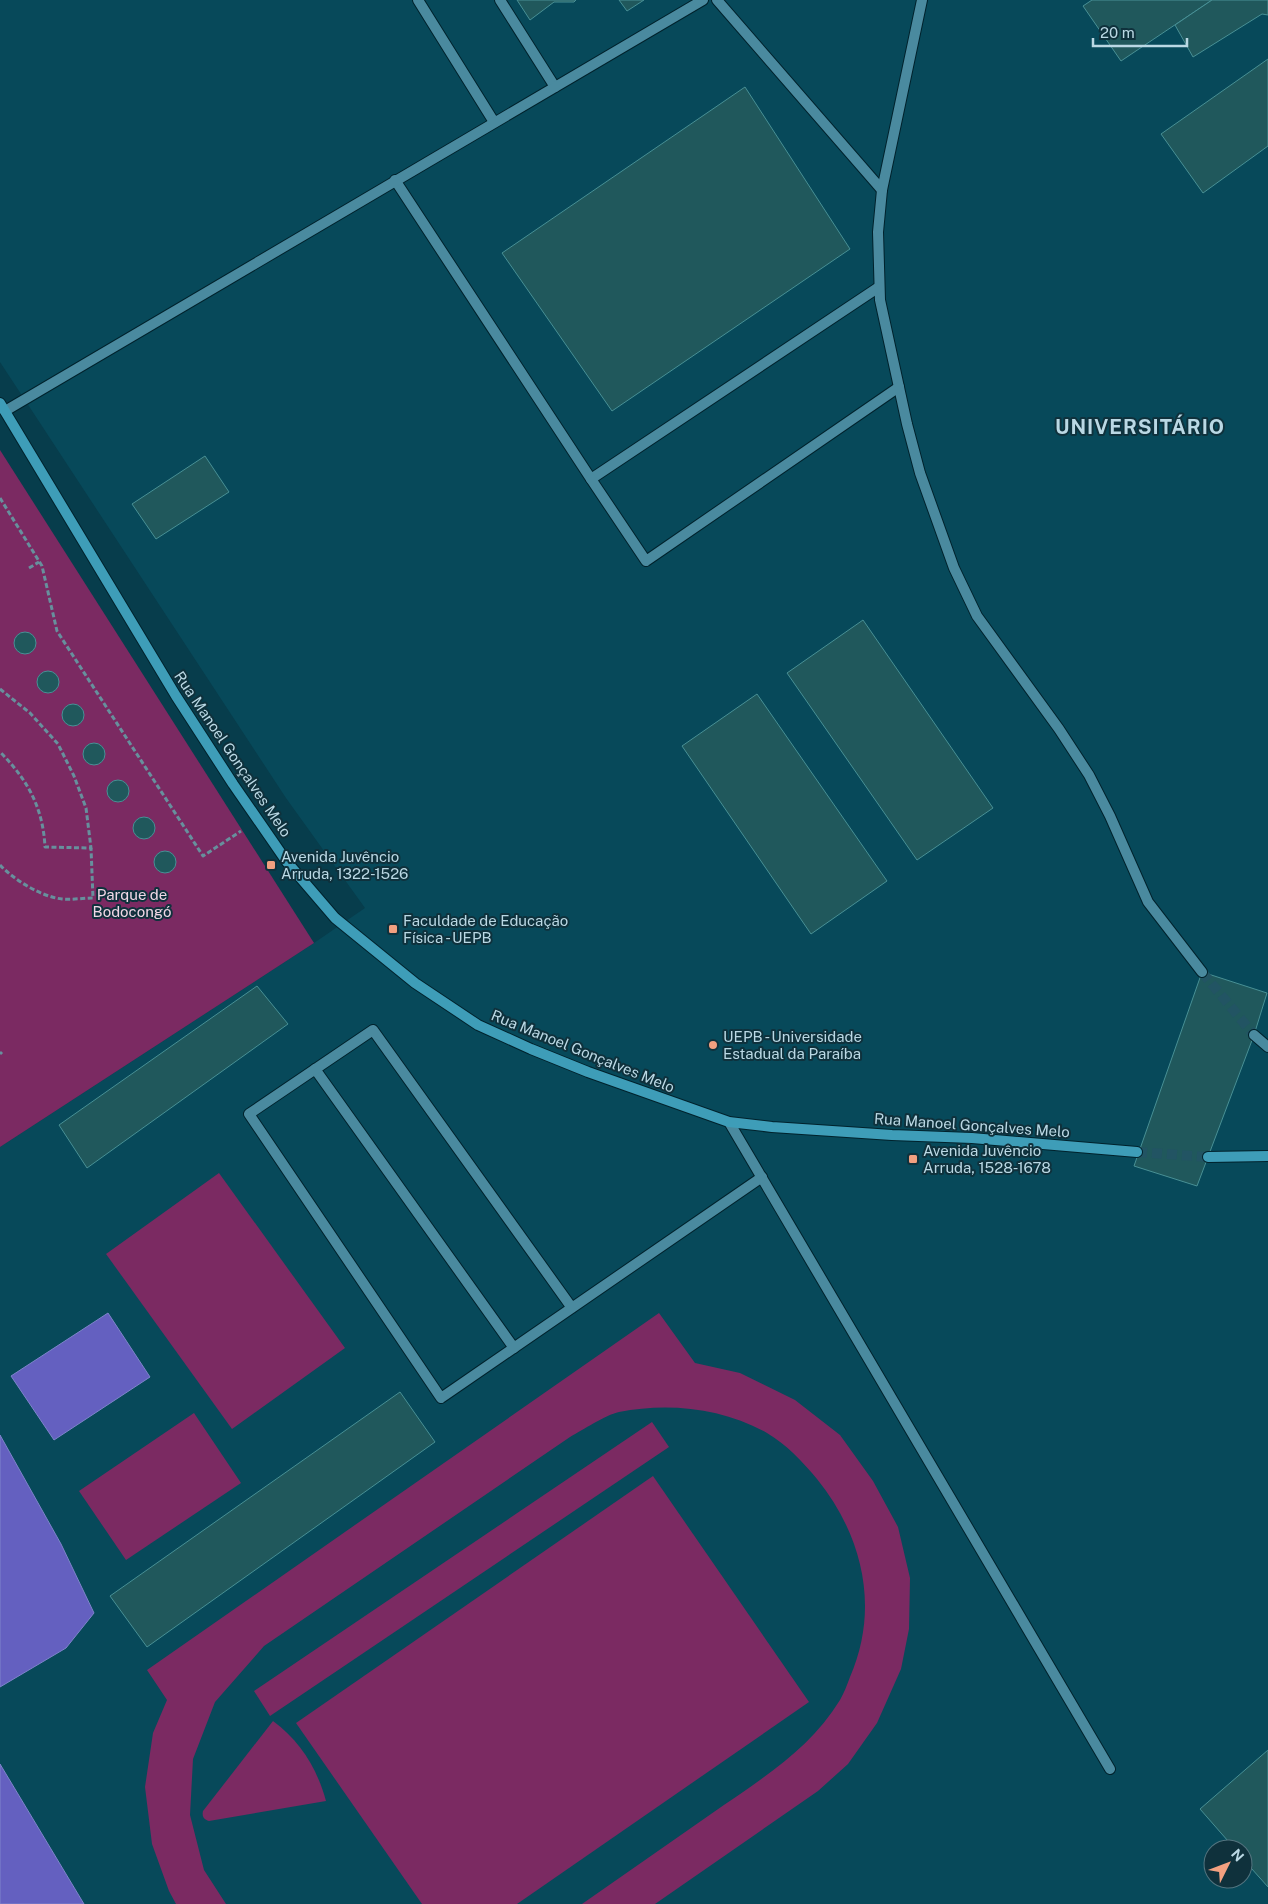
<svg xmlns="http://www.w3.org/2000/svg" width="1268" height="1904" font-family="'Public Sans',sans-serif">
	<rect width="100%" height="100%" fill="#073d4c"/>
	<!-- built -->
	<path fill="#07495a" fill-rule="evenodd" d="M 0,0 L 1268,0 L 1268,1904 L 84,1904 L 0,1764 L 0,1687 L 66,1648 L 94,1613 L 61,1544 L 0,1435 L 0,1147 L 314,943 L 365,908 L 286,798 L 0,362 ZM 1213,1849 L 1243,1849 L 1243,1879 L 1213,1879 Z"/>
	<!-- green -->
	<g fill="#7b2a62">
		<path d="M 0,450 L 314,943 L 0,1147 Z"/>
		<path d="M 219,1173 L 345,1348 L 232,1429 L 106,1254 Z"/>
		<path d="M 659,1313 L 695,1363 L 740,1373 L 795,1400 L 840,1435 L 873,1481 L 898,1527 L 910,1578 L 909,1629 L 901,1669 L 877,1723 L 848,1764 L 818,1791 L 655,1904 L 582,1904 C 625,1874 668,1844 711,1814 C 758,1781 809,1751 840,1700 C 844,1693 847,1685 850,1677 C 880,1608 863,1536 817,1479 C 802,1461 787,1445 767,1433 C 723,1408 668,1402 619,1412 C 605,1415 583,1430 570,1437 L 264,1646 L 215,1702 L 193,1759 L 190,1815 L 204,1870 L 226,1904 L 176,1904 L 169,1891 L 152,1844 L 145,1787 L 153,1733 L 167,1700 L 147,1670 Z"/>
		<path d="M 194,1413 L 241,1483 L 126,1560 L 79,1491 Z"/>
		<path d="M 652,1422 L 669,1447 L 270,1716 L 254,1691 Z"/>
		<path d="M 653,1476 L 809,1702 L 517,1904 L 422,1904 L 296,1723 Z"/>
		<path d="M 273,1721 C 300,1741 317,1768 326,1801 L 209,1821 C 203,1819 202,1816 203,1811 Z"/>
	</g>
	<!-- water -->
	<g fill="#6460c0" stroke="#7e84cb">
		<path d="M 108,1313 L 150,1377 L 54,1440 L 11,1376 Z"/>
		<path d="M 0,1435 L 61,1544 L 94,1613 L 66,1648 L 0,1687 Z"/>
		<path d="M 0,1764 L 84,1904 L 0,1904 Z"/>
	</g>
	<!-- building -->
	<g fill="#20585c" stroke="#489095">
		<path d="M 517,0 L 576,0 L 574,2 L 554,2 L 530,20 Z"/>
		<path d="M 619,0 L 644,0 L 627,11 Z"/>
		<path d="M 1092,0 L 1212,0 L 1121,61 L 1083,6 Z"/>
		<path d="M 1212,0 L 1268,0 L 1268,15 L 1262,14 L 1193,57 L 1175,25 Z"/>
		<path d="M 1268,59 L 1268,146 L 1203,193 L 1161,134 Z"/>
		<path d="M 745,87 L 850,249 L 612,411 L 502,253 Z"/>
		<path d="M 205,456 L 229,492 L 156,539 L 132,504 Z"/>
		<path d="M 863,620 L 993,808 L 917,860 L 787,673 Z"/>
		<circle cx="25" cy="643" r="11"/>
		<circle cx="48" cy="682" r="11"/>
		<path d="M 757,694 L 887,881 L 811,934 L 682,746 Z"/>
		<circle cx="73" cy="715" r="11"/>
		<circle cx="94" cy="754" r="11"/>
		<circle cx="118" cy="791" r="11"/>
		<circle cx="144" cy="828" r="11"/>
		<circle cx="165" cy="862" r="11"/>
		<path d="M 1202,972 L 1267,993 L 1254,1035 L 1197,1186 L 1134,1166 Z"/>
		<path d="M 257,986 L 288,1024 L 87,1168 L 59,1125 Z"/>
		<path d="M 400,1392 L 435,1442 L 147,1647 L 110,1596 Z"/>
		<path d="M 1268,1750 L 1268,1887 L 1243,1859 L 1243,1849 L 1235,1849 L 1200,1809 Z"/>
	</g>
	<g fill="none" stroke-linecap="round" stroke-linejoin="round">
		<!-- street-tunnel -->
		<path stroke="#225463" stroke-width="10" stroke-dasharray="10 5" stroke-linecap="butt" d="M 1202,972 L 1254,1035"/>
		<!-- secondary-tunnel -->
		<path stroke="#225463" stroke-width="10" stroke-dasharray="10 5" stroke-linecap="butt" d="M 1137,1152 L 1208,1157"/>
		<!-- street casing -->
		<g stroke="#00222c" stroke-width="12">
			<g id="street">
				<path d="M 418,0 L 494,122"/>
				<path d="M 500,0 L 555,87"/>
				<path d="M 717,0 L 882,190"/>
				<path d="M 922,0 L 882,190 L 878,232 L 880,300 L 907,424 L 920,473 L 954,568 L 977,616 L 1059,729 L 1089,775 L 1110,816 L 1148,902 L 1202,972"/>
				<path d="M 395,180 L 591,479 L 879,287"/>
				<path d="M 5,411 L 703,0"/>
				<path d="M 591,479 L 646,561 L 899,387"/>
				<path d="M 1254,1035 L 1268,1047"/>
				<path d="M 315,1069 L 514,1348"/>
				<path d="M 729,1122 L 1110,1769"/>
				<path d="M 572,1308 L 373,1030 L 249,1114 L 441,1398 L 762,1177"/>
			</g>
		</g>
		<!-- secondary casing -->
		<g stroke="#00222c" stroke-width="12">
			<g id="secondary">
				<path d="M 0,403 L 176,696 L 233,784 L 287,862 L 335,918 L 415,983 L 478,1025 L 531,1049 L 588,1072 L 729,1122 L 772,1127 L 892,1135 L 972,1138 L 1137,1152"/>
				<path d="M 1208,1157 L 1268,1156"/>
			</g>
		</g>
		<!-- path -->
		<g stroke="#67909d" stroke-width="3" stroke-dasharray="5 2.5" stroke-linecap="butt">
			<path d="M 0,498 L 42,566 L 57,631 L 203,856 L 241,831"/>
			<path d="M 29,568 L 39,562"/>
			<path d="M 0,689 L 30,713 L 58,744 L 74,776 L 86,808 L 91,848 L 45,847 C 43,808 28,780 0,752"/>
			<path d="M 0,865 C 14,880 42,897 62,899 C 72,900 83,898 93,898 L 91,848"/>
			<path d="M 0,1054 L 2,1052"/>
		</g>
		<!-- street -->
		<use href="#street" stroke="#4a8a9f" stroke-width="10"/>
		<!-- secondary -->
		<use href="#secondary" stroke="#3e9db8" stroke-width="10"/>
	</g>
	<!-- markers -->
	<g fill="#f2a080" stroke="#0f313c" stroke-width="2">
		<rect x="266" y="860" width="10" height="10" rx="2.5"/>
		<rect x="388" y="924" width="10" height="10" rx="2.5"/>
		<circle cx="713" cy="1045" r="5"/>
		<rect x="908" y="1154" width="10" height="10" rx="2.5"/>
	</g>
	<g text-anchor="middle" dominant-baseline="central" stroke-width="4" stroke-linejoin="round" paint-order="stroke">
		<!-- street labels -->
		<g font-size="15" fill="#bad8e4" stroke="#0f313c">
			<text transform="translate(233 754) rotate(56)">Rua Manoel Gonçalves Melo</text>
			<text transform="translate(583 1051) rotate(22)">Rua Manoel Gonçalves Melo</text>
			<text transform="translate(972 1125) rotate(4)">Rua Manoel Gonçalves Melo</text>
		</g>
		<!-- poi labels -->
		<g font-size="15" fill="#bad8e4" stroke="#0f313c" text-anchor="start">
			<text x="281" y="856">Avenida Juvêncio<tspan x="281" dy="17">Arruda, 1322-1526</tspan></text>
			<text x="403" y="920">Faculdade de Educação<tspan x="403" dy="17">Física - UEPB</tspan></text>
			<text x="723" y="1036">UEPB - Universidade<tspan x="723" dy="17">Estadual da Paraíba</tspan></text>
			<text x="923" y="1150">Avenida Juvêncio<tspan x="923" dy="17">Arruda, 1528-1678</tspan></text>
		</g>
		<!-- park labels -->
		<g font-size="15" fill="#f1d7e6" stroke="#0f313c">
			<text x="132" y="894">Parque de<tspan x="132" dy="17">Bodocongó</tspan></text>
		</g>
		<!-- district labels -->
		<g font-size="20" font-weight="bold" letter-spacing="1" fill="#bad8e4" stroke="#0f313c">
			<text x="1140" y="427">UNIVERSITÁRIO</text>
		</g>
	</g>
	<!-- north arrow -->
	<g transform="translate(1228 1864) rotate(48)"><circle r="24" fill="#0f313c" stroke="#53747f"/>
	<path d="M0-4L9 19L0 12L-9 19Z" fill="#f2a080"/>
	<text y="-8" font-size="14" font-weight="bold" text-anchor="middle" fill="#bad8e4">N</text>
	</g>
	<!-- scale -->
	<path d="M1093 38v8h94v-8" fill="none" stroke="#bad8e4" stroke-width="2.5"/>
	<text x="1100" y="38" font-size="15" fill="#bad8e4" stroke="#0f313c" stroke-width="4" paint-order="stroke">20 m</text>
</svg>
